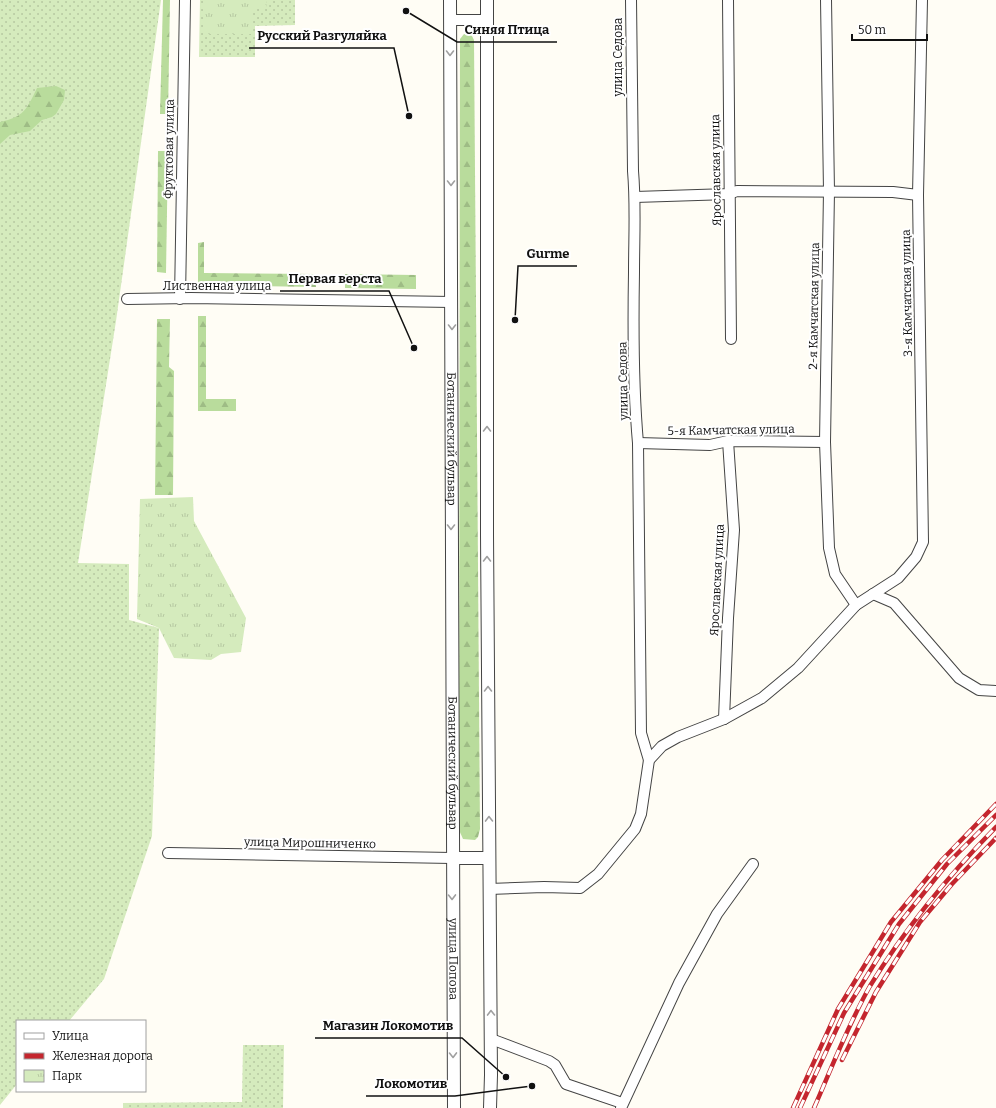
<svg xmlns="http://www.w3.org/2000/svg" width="996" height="1108" font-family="Bitter,serif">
	<defs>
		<pattern id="grass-dots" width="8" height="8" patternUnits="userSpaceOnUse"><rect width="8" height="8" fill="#d5ebbd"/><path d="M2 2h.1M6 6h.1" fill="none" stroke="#b6c8a1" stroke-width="1.8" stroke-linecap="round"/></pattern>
		<pattern id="forest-firs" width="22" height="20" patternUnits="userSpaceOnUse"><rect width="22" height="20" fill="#b9dc9c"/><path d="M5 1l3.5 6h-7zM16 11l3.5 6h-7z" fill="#9ebc85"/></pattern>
		<pattern id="park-tufts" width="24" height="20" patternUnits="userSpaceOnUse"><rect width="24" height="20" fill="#d5ebbd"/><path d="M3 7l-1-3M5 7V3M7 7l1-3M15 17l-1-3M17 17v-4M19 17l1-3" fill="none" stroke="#b6c8a1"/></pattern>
	</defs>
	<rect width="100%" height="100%" fill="#fffdf5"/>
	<!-- grass -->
	<g fill="url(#grass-dots)">
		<path d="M 0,0 L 161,0 L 116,321 L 78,563 L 129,564 L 129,620 L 159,628 L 152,836 L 104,979 L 69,1021 L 17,1021 L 17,1084 L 0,1105 Z"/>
		<path d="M 200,0 L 295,0 L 295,25 L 255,26 L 255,57 L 199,57 Z"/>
		<path d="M 243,1045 L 284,1045 L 283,1108 L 123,1108 L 123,1103 L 242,1102 Z"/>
	</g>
	<!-- forest -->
	<g fill="url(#forest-firs)">
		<path d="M 163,0 L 170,0 L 168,114 L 160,114 Z"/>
		<path d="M 464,34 L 471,34 L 474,40 L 480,829 L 478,837 L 475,840 L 463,839 L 459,830 L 460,39 Z"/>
		<path d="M 56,86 L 65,90 L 64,100 L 56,114 L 52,117 L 42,120 L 30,131 L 10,135 L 0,144 L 0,122 C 24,117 27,109 37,88 Z"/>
		<path d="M 158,151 L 168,151 L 166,273 L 157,272 Z"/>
		<path d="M 204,242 L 204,273 L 315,274 L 316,287 L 198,285 L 198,243 Z"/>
		<path d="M 345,274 L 416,275 L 416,289 L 345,288 Z"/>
		<path d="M 198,316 L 206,316 L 206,399 L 236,399 L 236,411 L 198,411 Z"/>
		<path d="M 157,319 L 170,319 L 169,367 L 174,371 L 173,495 L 155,495 Z"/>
	</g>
	<!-- park -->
	<g fill="url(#park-tufts)">
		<path d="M 204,0 L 267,0 L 266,8 L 252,9 L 252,34 L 204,34 Z"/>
		<path d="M 193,497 L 194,521 L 246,618 L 241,652 L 221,654 L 211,660 L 174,658 L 159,628 L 137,619 L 140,499 Z"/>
	</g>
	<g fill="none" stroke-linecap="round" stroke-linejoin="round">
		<!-- minor casing -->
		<g stroke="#444" stroke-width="12">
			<g id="minor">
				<path d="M 631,0 L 633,171 C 636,205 634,238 634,272 C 633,329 633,387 638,443 L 641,733 L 649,760"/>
				<path d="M 728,0 L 731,339"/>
				<path d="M 826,0 L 829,191 L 825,442 L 829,548 L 835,574 L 856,605"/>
				<path d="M 450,20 L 487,20"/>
				<path d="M 635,197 L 729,194 L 737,191 L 893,192 L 918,195"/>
				<path d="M 127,299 L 191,298 L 452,302"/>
				<path d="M 180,299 L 185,0"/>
				<path d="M 638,443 L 710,445 L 728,441 L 825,442"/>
				<path d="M 873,594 L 894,603 L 959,678 L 979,690 L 996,691"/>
				<path d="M 724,719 L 728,618 L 734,530 L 728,441"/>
				<path d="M 168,853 L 452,858"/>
				<path d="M 489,889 L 544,887 L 580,888 L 598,874 L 635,829 L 641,814 L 649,760 L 662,746 L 678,737 L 724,719 L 762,698 L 798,668 L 856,605 L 898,578 L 916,557 L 923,542 L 918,195 L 922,0"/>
				<path d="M 491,1039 L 549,1061 L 555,1065 L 566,1084 L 622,1103"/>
				<path d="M 621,1108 L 679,983 L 717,914 L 753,864"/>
			</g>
		</g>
		<!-- tertiary casing -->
		<g stroke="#444" stroke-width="14">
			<g id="tertiary">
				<path id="s1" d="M 450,0 L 454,1108"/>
				<path d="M 487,0 L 487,535 L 491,1075 L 490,1108"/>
				<path d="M 452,858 L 489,858"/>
			</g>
		</g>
		<!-- minor -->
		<use href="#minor" stroke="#fff" stroke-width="10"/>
		<!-- tertiary -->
		<use href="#tertiary" stroke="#fff" stroke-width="12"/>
		<!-- rail casing -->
		<g stroke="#c4262e" stroke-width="4.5">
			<g id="rail">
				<path d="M 842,1060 L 876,992 L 920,922 L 952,884 L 996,838"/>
				<path d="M 793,1108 L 838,1009 L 891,922 L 942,860 L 996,804"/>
				<path d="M 800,1108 L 844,1013 L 899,924 L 947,864 L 996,815"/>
				<path d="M 814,1108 C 832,1067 848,1025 870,986 C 906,927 948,876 996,827"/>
			</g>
		</g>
		<!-- rail -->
		<use href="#rail" stroke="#fff" stroke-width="3" stroke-dasharray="9" stroke-linecap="butt"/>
	</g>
	<!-- one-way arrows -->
	<defs><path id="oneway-chevron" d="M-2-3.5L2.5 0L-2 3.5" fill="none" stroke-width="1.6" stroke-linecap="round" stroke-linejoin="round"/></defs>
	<g stroke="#a0a0a0">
		<use href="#oneway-chevron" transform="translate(450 53) rotate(90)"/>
		<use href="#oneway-chevron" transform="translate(451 183) rotate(90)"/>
		<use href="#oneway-chevron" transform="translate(452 327) rotate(90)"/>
		<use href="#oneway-chevron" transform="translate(487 429) rotate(-90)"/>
		<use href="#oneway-chevron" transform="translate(451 527) rotate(90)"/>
		<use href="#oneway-chevron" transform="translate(487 559) rotate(-90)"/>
		<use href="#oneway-chevron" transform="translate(488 689) rotate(-90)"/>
		<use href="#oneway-chevron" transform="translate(489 819) rotate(-91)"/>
		<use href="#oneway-chevron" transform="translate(452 897) rotate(89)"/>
		<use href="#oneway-chevron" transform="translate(491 1013) rotate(-91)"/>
		<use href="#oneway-chevron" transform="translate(453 1055) rotate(89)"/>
	</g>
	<g text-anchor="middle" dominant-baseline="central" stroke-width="4" stroke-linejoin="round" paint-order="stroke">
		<!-- street labels -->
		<g font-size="12" fill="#111" stroke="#fff">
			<text transform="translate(618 57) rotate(-90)">улица Седова</text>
			<text transform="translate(169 149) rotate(-89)">Фруктовая улица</text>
			<text transform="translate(716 170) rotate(-91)">Ярославская улица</text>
			<text x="217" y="286">Лиственная улица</text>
			<text transform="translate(907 293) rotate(-91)">3-я Камчатская улица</text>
			<text transform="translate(814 306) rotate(-89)">2-я Камчатская улица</text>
			<text transform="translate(623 381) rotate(-91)">улица Седова</text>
			<text transform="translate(731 430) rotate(-1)">5-я Камчатская улица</text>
			<text stroke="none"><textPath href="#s1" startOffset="439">Ботанический бульвар</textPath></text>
			<text transform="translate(717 580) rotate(-87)">Ярославская улица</text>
			<text stroke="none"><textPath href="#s1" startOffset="763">Ботанический бульвар</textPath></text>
			<text transform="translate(310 843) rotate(1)">улица Мирошниченко</text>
			<text stroke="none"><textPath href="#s1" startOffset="959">улица Попова</textPath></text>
		</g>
	</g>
	<!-- callouts -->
	<path fill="none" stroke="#111" stroke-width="1.5" d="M406 11L457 42H557M409 116L394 48H249M515 320L518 266H577M414 348L389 291H280M506 1077L462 1038H315M532 1086L455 1096H366"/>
	<g fill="#111" stroke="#fff" stroke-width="1.5">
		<circle cx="406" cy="11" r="4"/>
		<circle cx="409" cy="116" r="4"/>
		<circle cx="515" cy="320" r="4"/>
		<circle cx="414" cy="348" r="4"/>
		<circle cx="506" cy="1077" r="4"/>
		<circle cx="532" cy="1086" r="4"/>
	</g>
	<g font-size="13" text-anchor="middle" font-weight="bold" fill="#111" stroke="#fff" stroke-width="4" stroke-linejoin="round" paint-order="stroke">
		<text x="507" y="34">Синяя Птица</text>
		<text x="322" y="40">Русский Разгуляйка</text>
		<text x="548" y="258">Gurme</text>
		<text x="335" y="283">Первая верста</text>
		<text x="388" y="1030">Магазин Локомотив</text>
		<text x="411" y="1088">Локомотив</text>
	</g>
	<!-- legend -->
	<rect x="16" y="1020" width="130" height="72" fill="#ffffff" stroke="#a0a0a0"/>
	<rect x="24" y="1033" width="20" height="6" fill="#ffffff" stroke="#a0a0a0"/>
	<text x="52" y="1040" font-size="12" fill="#111111">Улица</text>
	<rect x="24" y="1053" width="20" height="6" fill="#c4262e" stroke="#a0a0a0"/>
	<text x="52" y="1060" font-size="12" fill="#111111">Железная дорога</text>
	<rect x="24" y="1070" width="20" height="12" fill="url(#park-tufts)" stroke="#a0a0a0"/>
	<text x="52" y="1080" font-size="12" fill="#111111">Парк</text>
	<!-- scale -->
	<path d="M852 34v6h75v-6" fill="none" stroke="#111111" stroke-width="2"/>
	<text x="858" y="34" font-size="12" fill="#111111" stroke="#ffffff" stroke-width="3" paint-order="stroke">50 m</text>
</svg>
